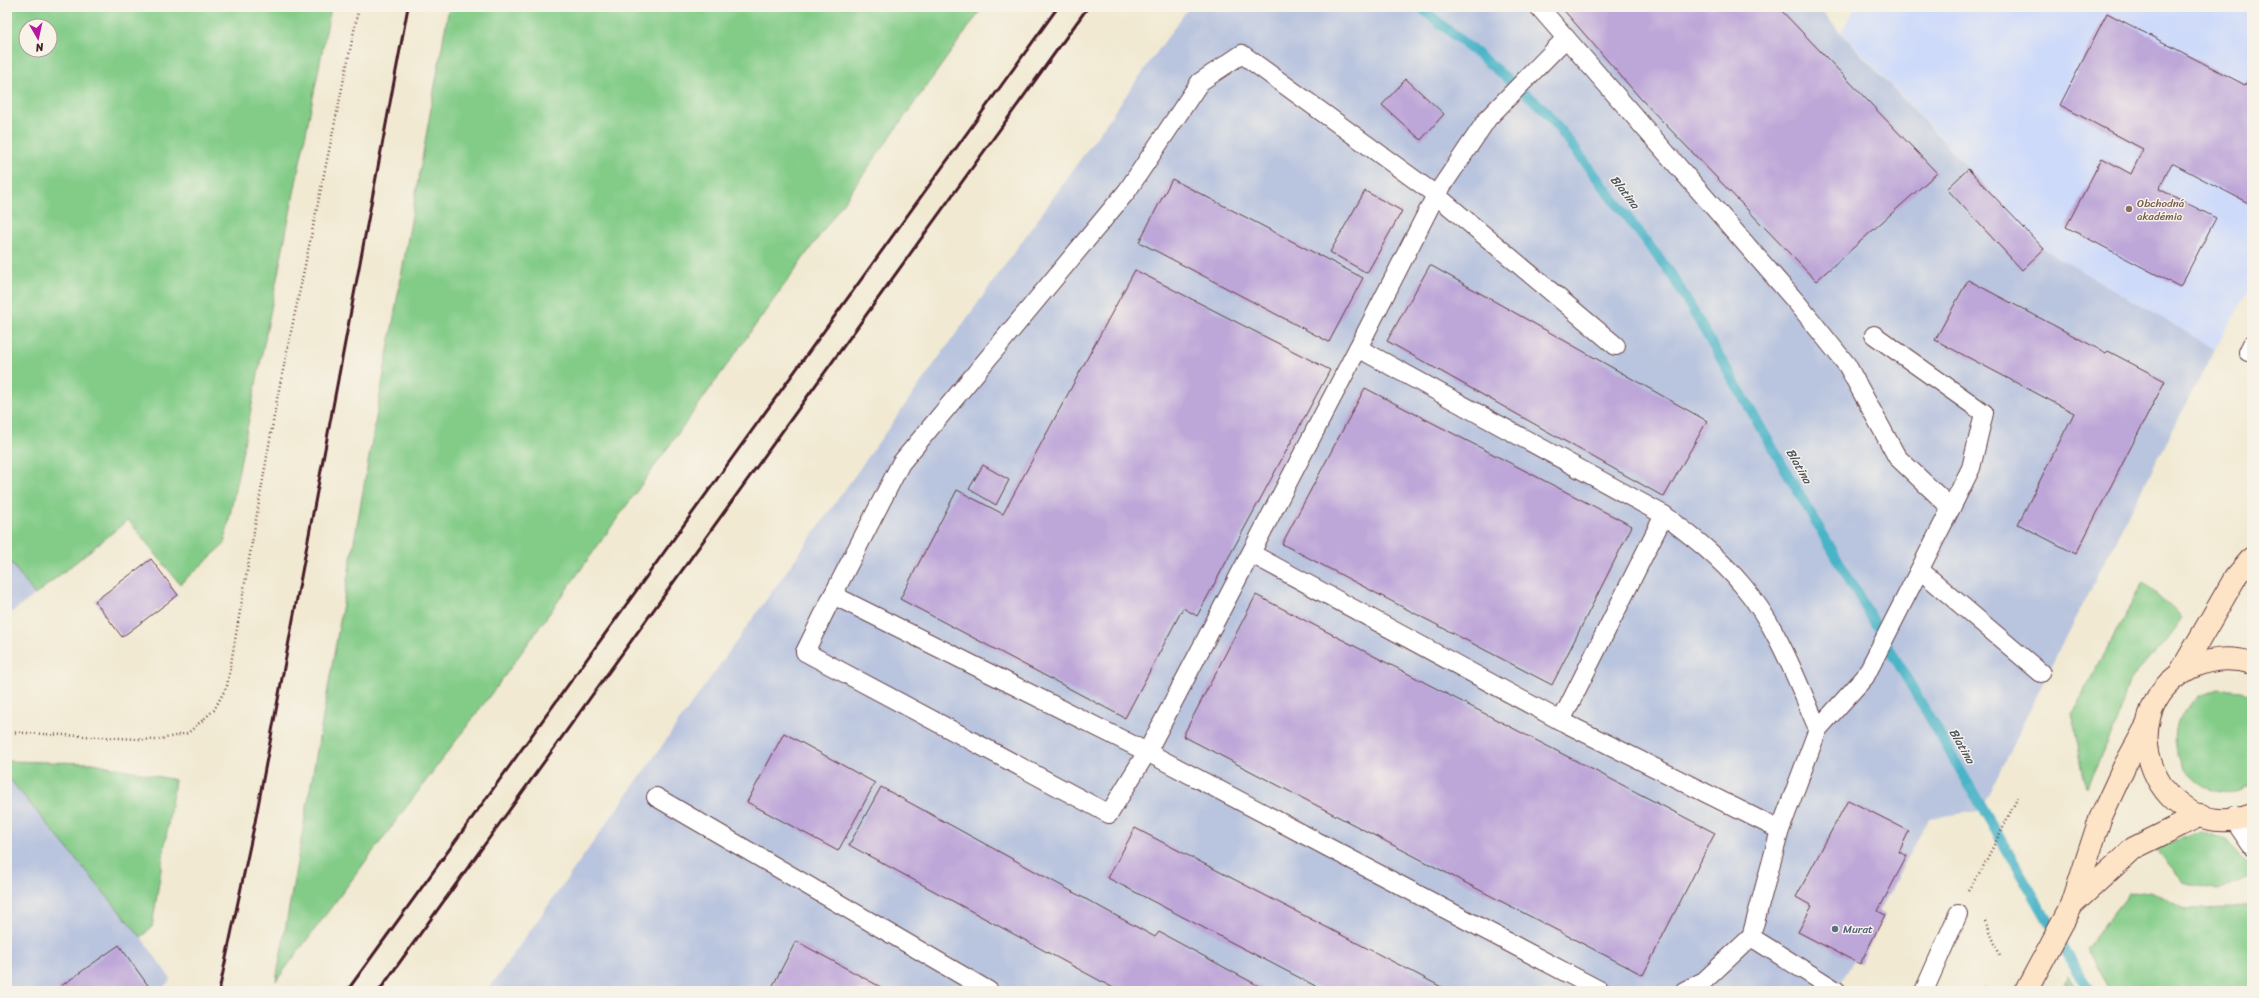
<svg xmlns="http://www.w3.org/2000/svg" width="2259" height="998" font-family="Sriracha,sans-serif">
	<rect width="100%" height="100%" fill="#f7f3e8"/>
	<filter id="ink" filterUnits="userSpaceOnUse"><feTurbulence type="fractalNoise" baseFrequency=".025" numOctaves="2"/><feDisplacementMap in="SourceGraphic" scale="8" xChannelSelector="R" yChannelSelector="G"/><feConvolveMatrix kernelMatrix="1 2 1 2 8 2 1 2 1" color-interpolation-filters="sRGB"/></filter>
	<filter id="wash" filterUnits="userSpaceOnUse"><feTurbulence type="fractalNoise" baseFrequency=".012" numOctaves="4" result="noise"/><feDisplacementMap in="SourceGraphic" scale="16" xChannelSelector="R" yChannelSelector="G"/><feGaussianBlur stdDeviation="0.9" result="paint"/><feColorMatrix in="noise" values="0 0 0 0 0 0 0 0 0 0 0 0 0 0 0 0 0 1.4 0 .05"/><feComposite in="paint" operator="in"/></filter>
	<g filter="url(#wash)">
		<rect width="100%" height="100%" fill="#f1e9d2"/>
		<!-- built -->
		<path fill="#cedafa" d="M 1856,7 L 2238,7 L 2252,14 L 2252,285 L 2215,349 L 2044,249 L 1841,31 Z"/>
		<!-- industrial -->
		<g fill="#b9c4de">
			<path d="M 1189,7 L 1817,7 L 2044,249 L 2215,349 L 2069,630 L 1980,811 L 1929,818 L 1837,991 L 487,991 Z"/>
			<path d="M 7,557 L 35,595 L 7,616 Z"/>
			<path d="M 7,776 L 141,937 L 171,979 L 160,991 L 7,991 Z"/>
		</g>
		<!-- green -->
		<g fill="#83cc88" stroke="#66765a" fill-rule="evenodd">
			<path d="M 7,7 L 331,7 L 224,545 L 180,584 L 128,520 L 35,595 L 7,557 ZM 26,26 L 50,26 L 50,50 L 26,50 Z"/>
			<path d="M 449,7 L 983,7 L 506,674 L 276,981 Z"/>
			<path d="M 2143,582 L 2182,617 L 2169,638 L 2129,680 L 2118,720 L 2086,788 L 2072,713 Z"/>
			<path d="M 2218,689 L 2241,691 L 2252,697 L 2252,785 C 2247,787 2240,791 2235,792 C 2191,798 2156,742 2187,708 C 2191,705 2194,700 2198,697 C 2204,694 2212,692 2218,689 Z"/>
			<path d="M 7,761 L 93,763 L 175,780 L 152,927 L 141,937 L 7,776 Z"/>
			<path d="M 2201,832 L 2226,839 L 2252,869 L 2252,876 L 2218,890 L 2183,882 L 2154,848 Z"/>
			<path d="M 2151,891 L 2187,909 L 2234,908 L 2252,904 L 2252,991 L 2110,991 L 2086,949 L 2129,894 Z"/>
			<path d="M 2069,975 L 2078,991 L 2060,991 Z"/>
		</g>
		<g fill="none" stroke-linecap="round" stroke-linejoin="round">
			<!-- stream -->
			<path stroke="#49b3c7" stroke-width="10" d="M 1420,7 L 1543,108 L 1672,275 L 2089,991"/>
		</g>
		<g id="blocks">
			<!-- building -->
			<g fill="#bda6d8">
				<path d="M 1561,7 L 1778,7 L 1937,173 L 1816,281 L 1640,98 Z"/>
				<path d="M 2107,13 L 2245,85 L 2252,73 L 2252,205 L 2172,163 L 2159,189 L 2216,218 L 2180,287 L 2066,227 L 2102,158 L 2131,174 L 2143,149 L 2060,105 Z"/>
				<path d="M 1406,79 L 1444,114 L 1421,140 L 1382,105 Z"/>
				<path d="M 1968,169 L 2044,249 L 2022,270 L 1947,189 Z"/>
				<path d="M 1172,179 L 1363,278 L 1329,342 L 1139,242 Z"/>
				<path d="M 1365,191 L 1402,211 L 1367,273 L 1330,252 Z"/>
				<path d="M 1430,265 L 1707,421 L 1664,497 L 1387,341 Z"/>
				<path d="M 1135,270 L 1330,370 L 1197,616 L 1183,608 L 1125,718 L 900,599 L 957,490 L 1003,514 Z"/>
				<path d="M 1968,280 L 2106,353 L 2108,351 L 2165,381 L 2076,554 L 2018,524 L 2074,413 L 1935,340 Z"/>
				<path d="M 1365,388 L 1632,526 L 1552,685 L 1282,544 Z"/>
				<path d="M 983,465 L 1009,480 L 996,505 L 969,489 Z"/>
				<path d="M 151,559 L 178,595 L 122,637 L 95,601 Z"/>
				<path d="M 1256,595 L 1715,833 L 1643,975 L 1183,736 Z"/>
				<path d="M 784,733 L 875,783 L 838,851 L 747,802 Z"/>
				<path d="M 881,787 L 1155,937 L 1159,932 L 1268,991 L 1119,991 L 849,845 Z"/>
				<path d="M 1848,800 L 1909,831 L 1899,852 L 1907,856 L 1878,911 L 1885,915 L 1860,964 L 1798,932 L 1812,906 L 1796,897 Z"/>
				<path d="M 1135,828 L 1411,971 L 1449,991 L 1325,991 L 1108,878 Z"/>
				<path d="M 796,941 L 888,991 L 770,991 Z"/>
				<path d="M 119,945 L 152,991 L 54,991 Z"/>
			</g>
		</g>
	</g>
	<g filter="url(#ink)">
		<use href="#blocks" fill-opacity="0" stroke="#633d44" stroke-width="1"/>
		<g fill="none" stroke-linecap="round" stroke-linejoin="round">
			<!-- service casing -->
			<g stroke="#633d44" stroke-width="20">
				<g id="service">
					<path d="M 1539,7 L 1566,38"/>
					<path d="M 1874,335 L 1984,413 L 1971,468 L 1951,508"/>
					<path d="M 1358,348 L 1436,195 L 1488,118 L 1566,38 L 1798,304 L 1847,365 L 1897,457 L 1951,508 L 1865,677 L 1818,729"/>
					<path d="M 2248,352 L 2252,344"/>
					<path d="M 1252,554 L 1561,721 L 1780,830"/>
					<path d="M 1920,570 L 2041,673"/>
					<path d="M 833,595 L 805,652 L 1109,814 L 1147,752 L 1358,348 L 1664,515 C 1693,537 1720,558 1743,586 C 1778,627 1797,681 1818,729 L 1780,830 L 1751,937"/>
					<path d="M 1561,721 L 1664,515"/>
					<path d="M 656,797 L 989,991"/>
					<path d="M 1601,991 L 1147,752 L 833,595 L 901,463 L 1127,191 L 1200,82 L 1242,54 L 1436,195 L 1616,346"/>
					<path d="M 1684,991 L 1704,981 L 1751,937 L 1837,991"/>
					<path d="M 1924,991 L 1958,914"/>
				</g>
			</g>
			<!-- minor casing -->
			<g stroke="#633d44" stroke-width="24">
				<path id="minor" d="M 2235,818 L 2252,843"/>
			</g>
			<!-- secondary casing -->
			<g stroke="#633d44" stroke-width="24">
				<g id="secondary">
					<path d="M 2252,663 C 2231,657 2210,658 2190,668 C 2102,714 2161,848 2252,815"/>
					<path d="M 2180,673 L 2235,578 L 2252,558"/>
					<path d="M 2073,904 L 2134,848 L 2201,815"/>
					<path d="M 2026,991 L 2072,905 L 2100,819 L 2124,767 L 2146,727"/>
				</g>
			</g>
			<!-- path -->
			<g stroke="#633d44" stroke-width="2.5" stroke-dasharray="1 3" stroke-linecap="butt">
				<path d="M 7,732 L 157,740 L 188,733 L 214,710 L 227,686 L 277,399 L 359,7"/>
				<path d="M 1968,890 L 1982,869 L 2019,795"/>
				<path d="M 1985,921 L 2000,955"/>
				<path d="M 1983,988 L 1989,991"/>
			</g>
			<!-- service -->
			<use href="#service" stroke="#fff" stroke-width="18"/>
			<!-- minor -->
			<use href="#minor" stroke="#fff" stroke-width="22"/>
			<!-- secondary -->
			<use href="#secondary" stroke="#fee4c6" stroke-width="22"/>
			<!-- rail -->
			<g stroke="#4a1f2b" stroke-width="3">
				<path d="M 219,991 L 255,822 L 408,7"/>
				<path d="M 347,991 L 1058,7"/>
				<path d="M 379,991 L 1088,7"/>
			</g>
		</g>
	</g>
	<!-- markers -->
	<circle fill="#8d6e63" stroke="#f7f3e8" stroke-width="1.5" cx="2129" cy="209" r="4"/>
	<circle fill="#5c6f8a" stroke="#f7f3e8" stroke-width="1.5" cx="1835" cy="929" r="4"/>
	<g text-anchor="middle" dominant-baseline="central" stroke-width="3" stroke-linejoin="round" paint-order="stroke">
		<!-- education labels -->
		<g font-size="11" fill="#785e54" stroke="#f7f3e8" text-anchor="start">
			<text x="2137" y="203">Obchodná<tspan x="2137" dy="13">akadémia</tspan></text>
		</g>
		<!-- service labels -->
		<g font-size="11" fill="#4e5e75" stroke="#f7f3e8" text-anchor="start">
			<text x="1843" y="929">Murat</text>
		</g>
		<!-- water labels -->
		<g font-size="12" font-style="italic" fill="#4a5362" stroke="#f7f3e8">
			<text transform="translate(1625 192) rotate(52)">Blatina</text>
			<text transform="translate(1799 466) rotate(60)">Blatina</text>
			<text transform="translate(1962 746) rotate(60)">Blatina</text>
		</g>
	</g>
	<!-- margin -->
	<rect width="2259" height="998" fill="none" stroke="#f7f3e8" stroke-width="24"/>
	<!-- north arrow -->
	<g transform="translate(38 38) rotate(171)"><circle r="19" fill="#f7f3e8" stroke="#b29e9c"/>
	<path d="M0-3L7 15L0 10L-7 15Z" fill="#b5179e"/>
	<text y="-6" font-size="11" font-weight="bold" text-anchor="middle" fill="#4a1f2b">N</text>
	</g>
</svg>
